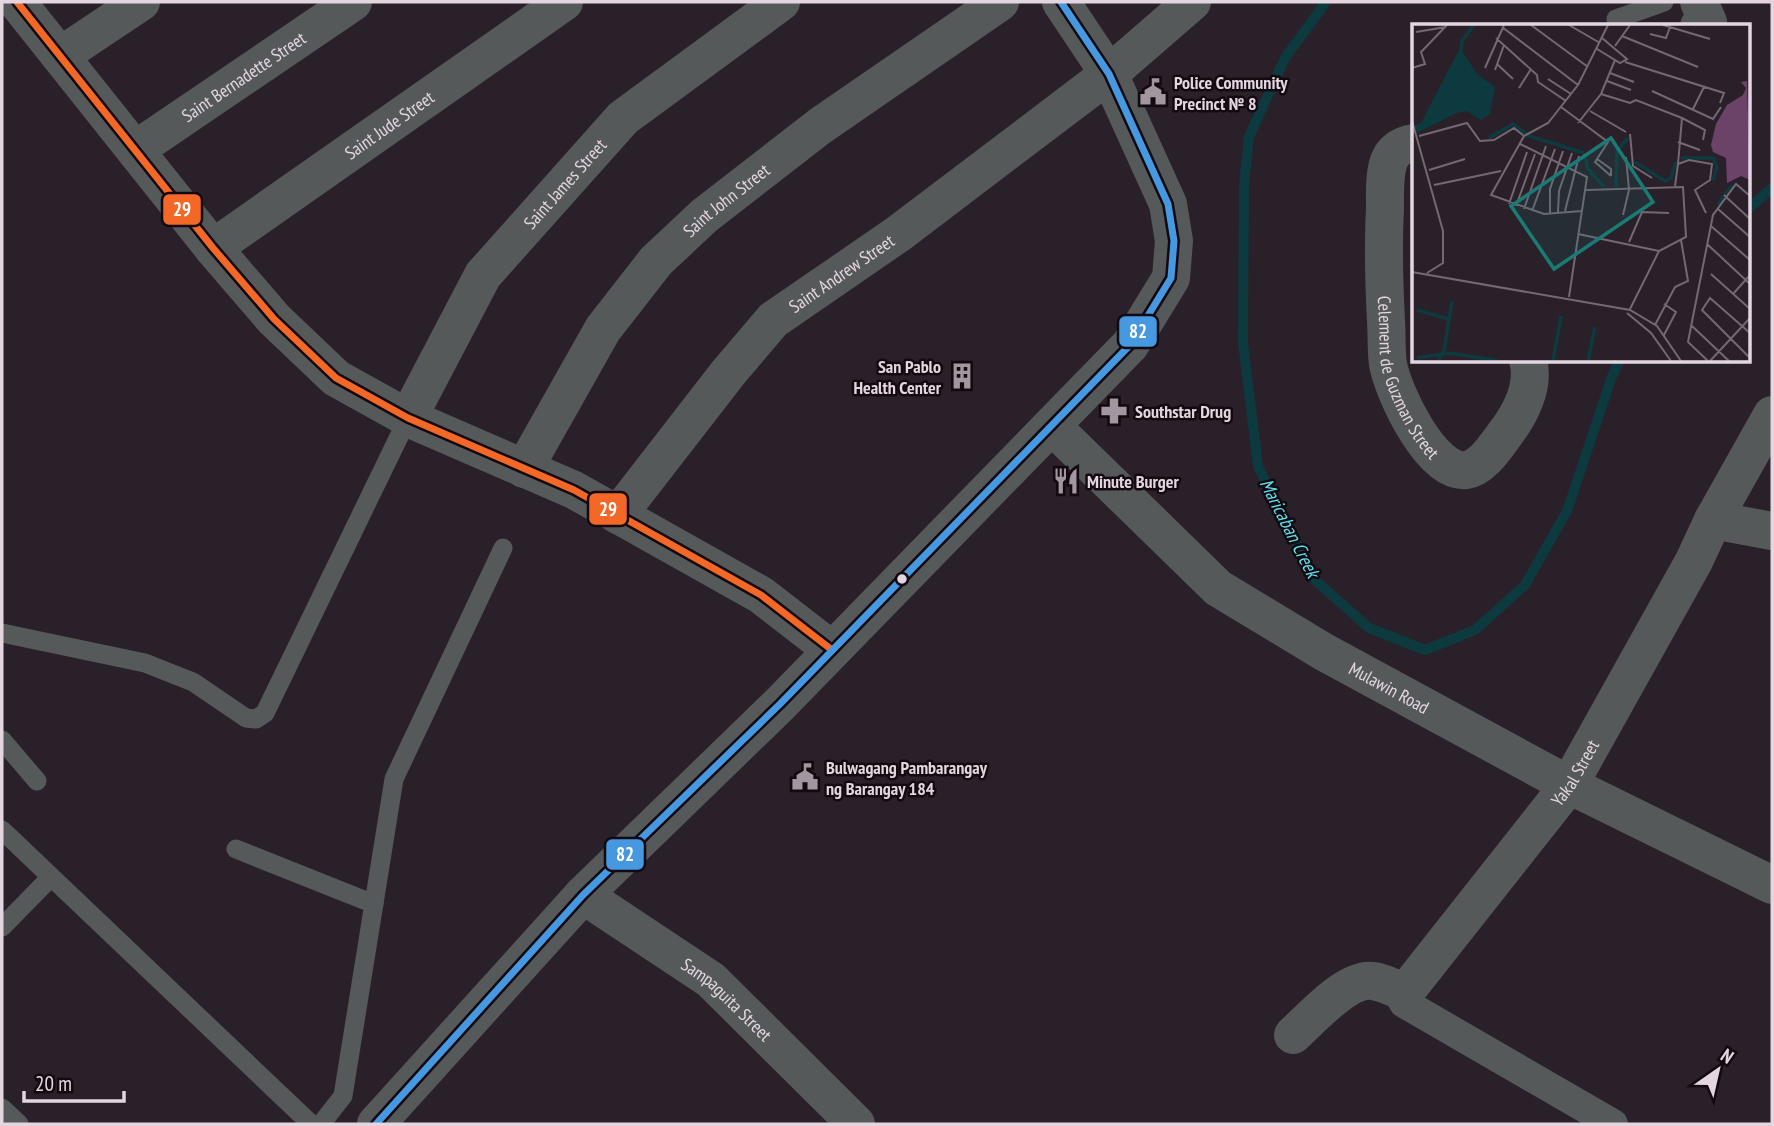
<svg xmlns="http://www.w3.org/2000/svg" width="1774" height="1126" font-family="'PT Sans Narrow',sans-serif">
	<rect width="100%" height="100%" fill="#2a202a"/>
	<g fill="none" stroke-linecap="round" stroke-linejoin="round">
		<!-- stream -->
		<g stroke="#0d3a3e" stroke-width="10">
			<path d="M 1326,2 L 1285,58 L 1249,137 L 1244,185 L 1243,343 L 1258,466 L 1315,580 L 1369,628 L 1425,650 L 1475,630 L 1525,585 L 1567,511 L 1612,376 L 1620,360"/>
			<path d="M 1748,209 L 1772,188"/>
		</g>
		<!-- service -->
		<g stroke="#56595a" stroke-width="19">
			<path d="M 1616,19 L 1664,2"/>
			<path d="M 2,633 L 145,663 L 193,682 L 246,718 L 256,719 L 265,713 L 408,418"/>
			<path d="M 2,740 L 37,781"/>
			<path d="M 2,830 L 311,1124"/>
			<path d="M 236,849 L 374,904"/>
			<path d="M 2,927 L 51,877"/>
			<path d="M 2,1108 L 19,1124"/>
			<path d="M 321,1124 L 343,1096 L 394,779 L 503,548"/>
		</g>
		<!-- pedestrian -->
		<path stroke="#56595a" stroke-width="30" d="M 1396,989 L 1404,1003 L 1613,1124"/>
		<!-- minor -->
		<g stroke="#56595a" stroke-width="38">
			<path d="M 17,2 L 213,248 L 274,319 L 336,378 L 408,418 L 574,490 L 761,595 L 832,650"/>
			<path d="M 1699,2 L 1708,22 L 1699,26"/>
			<path d="M 60,56 L 141,2"/>
			<path id="s1" d="M 1414,143 C 1402,145 1394,149 1389,161 C 1384,175 1385,193 1385,209 C 1383,246 1384,283 1386,321 C 1387,335 1386,350 1388,364 C 1393,392 1431,474 1466,470 C 1482,468 1496,446 1505,434 C 1520,414 1535,386 1528,360"/>
			<path id="s2" d="M 135,150 L 353,2"/>
			<path id="s3" d="M 213,248 L 564,2"/>
			<path id="s4" d="M 408,418 L 483,275 L 623,118 L 781,2"/>
			<path id="s5" d="M 1052,426 L 1218,588 L 1324,652 L 1569,785 L 1772,885"/>
			<path id="s6" d="M 524,469 L 603,329 L 656,261 L 704,216 L 820,126 L 1000,2"/>
			<path id="s7" d="M 618,515 L 728,373 L 773,320 L 898,234 L 1109,74 L 1192,2"/>
			<path d="M 1713,520 L 1772,531"/>
			<path id="s8" d="M 583,895 L 711,980 L 856,1124"/>
			<path id="s9" d="M 1293,1035 C 1311,1019 1347,977 1373,981 C 1382,982 1391,987 1400,990 L 1411,985 L 1569,785 L 1694,561 L 1713,520 L 1772,415"/>
		</g>
		<!-- tertiary -->
		<path stroke="#56595a" stroke-width="38" d="M 376,1124 L 583,895 L 780,704 L 1130,345 L 1171,278 L 1174,241 L 1168,204 L 1109,74 L 1061,2"/>
		<!-- bus-1 casing -->
		<g stroke="#120911" stroke-width="12">
			<path id="bus-1" d="M 17,2 L 213,248 L 274,319 L 336,378 L 408,418 L 574,490 L 761,595 L 832,650"/>
		</g>
		<!-- bus-2 casing -->
		<g stroke="#120911" stroke-width="12">
			<path id="bus-2" d="M 376,1124 L 583,895 L 780,704 L 1130,345 L 1171,278 L 1174,241 L 1168,204 L 1109,74 L 1061,2"/>
		</g>
		<!-- bus-1 -->
		<use href="#bus-1" stroke="#f36827" stroke-width="7"/>
		<!-- bus-2 -->
		<use href="#bus-2" stroke="#4699e1" stroke-width="7"/>
	</g>
	<!-- icons -->
	<defs>
		<g id="civic-bare" transform="scale(2.1)"><path d="M-.6-6.5H3V-4.5H.6V-3L4-1V1h2V6H-6V1h2V-1L-.6-3ZM-1.2 2.5V6h2.4V2.5Z" fill="#a296a1" stroke="#120911" stroke-width="2.5" paint-order="stroke"/></g>
		<g id="building-bare" transform="scale(2.1)"><path d="M-4-6H4V6H1V3H-1V6H-4ZM-2.5-4.3h1.7v1.8h-1.7ZM.8-4.3h1.7v1.8H.8ZM-2.5-1h1.7V.8h-1.7ZM.8-1h1.7V.8H.8Z" fill="#a296a1" stroke="#120911" stroke-width="2.5" paint-order="stroke"/></g>
		<g id="pharmacy-bare" transform="scale(2.1)"><path d="M-2-6h4v4h4v4h-4v4h-4v-4h-4v-4h4Z" fill="#a296a1" stroke="#120911" stroke-width="2.5" paint-order="stroke"/></g>
		<g id="restaurant-bare" transform="scale(2.1)"><path d="M-5-6h1v4h1v-4h1v4h1v-4h1v5L-1.5 .5V6h-2V.5L-5-1ZM5-6V6H3V1.5H1.5Q1.5-4 5-6Z" fill="#a296a1" stroke="#120911" stroke-width="2.5" paint-order="stroke"/></g>
	</defs>
	<g fill-rule="evenodd">
		<use href="#civic-bare" x="1153" y="92"/>
		<use href="#building-bare" x="962" y="376"/>
		<use href="#pharmacy-bare" x="1114" y="411"/>
		<use href="#restaurant-bare" x="1066" y="481"/>
		<use href="#civic-bare" x="805" y="777"/>
	</g>
	<!-- markers -->
	<circle fill="#e3d6e1" stroke="#120911" stroke-width="2.5" cx="902" cy="579" r="6"/>
	<g text-anchor="middle" dominant-baseline="central" stroke-width="5" stroke-linejoin="round" paint-order="stroke">
		<!-- street labels -->
		<g font-size="18" fill="#e3d6e1" stroke="#120911">
			<text stroke="none"><textPath href="#s2" startOffset="131">Saint Bernadette Street</textPath></text>
			<text stroke="none"><textPath href="#s3" startOffset="215">Saint Jude Street</textPath></text>
			<text stroke="none"><textPath href="#s4" startOffset="284">Saint James Street</textPath></text>
			<text stroke="none"><textPath href="#s6" startOffset="340">Saint John Street</textPath></text>
			<text stroke="none"><textPath href="#s7" startOffset="332">Saint Andrew Street</textPath></text>
			<text stroke="none"><textPath href="#s1" startOffset="254">Celement de Guzman Street</textPath></text>
			<text stroke="none"><textPath href="#s5" startOffset="430">Mulawin Road</textPath></text>
			<text stroke="none"><textPath href="#s9" startOffset="408">Yakal Street</textPath></text>
			<text stroke="none"><textPath href="#s8" startOffset="178">Sampaguita Street</textPath></text>
		</g>
		<!-- poi labels -->
		<g font-size="18" font-weight="bold" fill="#e3d6e1" stroke="#120911" text-anchor="start">
			<text x="1174" y="82">Police Community<tspan x="1174" dy="21">Precinct № 8</tspan></text>
			<text x="941" y="366" text-anchor="end">San Pablo<tspan x="941" dy="21">Health Center</tspan></text>
			<text x="1135" y="411">Southstar Drug</text>
			<text x="1087" y="481">Minute Burger</text>
			<text x="826" y="767">Bulwagang Pambarangay<tspan x="826" dy="21">ng Barangay 184</tspan></text>
		</g>
		<!-- water labels -->
		<g font-size="19" font-style="italic" fill="#5ee3eb" stroke="#120911">
			<text transform="translate(1290 528) rotate(63)">Maricaban Creek</text>
		</g>
	</g>
	<!-- overview -->
	<g transform="translate(1412 24)">
		<rect width="338" height="338" fill="#2a202a"/>
		<path d="M 335,57 L 338,156 L 329,152 L 315,159 L 314,134 L 301,128 L 299,121 L 304,100 L 315,81 L 331,71 L 334,64 L 329,58 Z" fill="#6b4369"/>
		<path d="M 48,24 L 65,50 L 83,63 L 78,90 L 69,96 L 55,87 L 45,89 L 5,109 L 0,102 L 9,99 Z" fill="#0d3a3e"/>
		<path fill="none" stroke="#0d3a3e" stroke-width="3.5" d="M 49,27 L 50,17 L 62,1M 77,114 L 101,100 L 117,112 L 172,129M 172,129 L 176,145 L 192,163M 269,134 L 301,134 L 305,143 L 301,156M 223,138 L 253,157 L 259,154 L 264,138M 204,164 L 205,127 L 216,114M 306,181 L 320,161M 5,286 L 37,295M 5,334 L 38,329 L 86,337M 26,337 L 32,327 L 40,277M 141,337 L 149,292M 176,337 L 183,303"/>
		<path fill="none" stroke="#746973" stroke-width="2" d="M 119,1 L 176,43M 157,1 L 188,19M 251,1 L 298,15M 90,3 L 166,61M 4,8 L 34,3M 238,10 L 254,14 L 258,3M 210,12 L 286,43M 84,14 L 125,51 L 126,58 L 154,77M 203,22 L 218,1M 185,25 L 208,39 L 215,35 L 190,14M 213,38 L 312,69 L 308,79M 85,40 L 101,55M 0,44 L 13,40 L 9,28 L 35,1M 73,44 L 92,1M 83,46 L 92,21M 198,49 L 222,58M 136,55 L 159,70M 195,57 L 219,66M 107,64 L 119,45M 240,67 L 301,95 L 309,83M 189,70 L 218,79 L 224,76 L 270,94 L 293,106 L 291,116M 149,83 L 196,118 L 183,138 L 199,152M 281,85 L 292,63M 178,87 L 214,108M 0,97 L 31,207 L 31,239 L 15,249M 166,99 L 189,70 L 203,36M 218,110 L 221,142 L 240,154M 7,112 L 55,99 L 68,117 L 82,116 L 102,104 L 112,112M 266,118 L 288,126M 108,120 L 175,153 L 157,273M 185,135 L 199,145 L 199,152M 266,140 L 277,136 L 300,140 L 298,156 L 283,166 L 294,189M 266,140 L 270,94M 17,146 L 53,135M 22,161 L 89,147M 263,162 L 266,140M 174,166 L 271,163 L 274,213 L 247,227 L 218,285M 312,171 L 338,195M 97,180 L 115,128M 104,182 L 123,130M 112,185 L 134,122M 306,185 L 338,213M 120,187 L 143,125M 153,187 L 167,132M 170,187 L 132,190 L 79,171 L 112,112 L 136,99 L 166,61 L 196,1M 146,188 L 147,167 L 160,129M 138,190 L 138,165 L 151,127M 211,191 L 217,166 L 214,133M 299,202 L 338,236M 166,210 L 247,227M 217,218 L 230,188 L 257,189M 295,220 L 338,260M 0,248 L 218,286 L 245,302 L 269,337M 299,250 L 338,285M 321,270 L 338,251M 215,289 L 239,309 L 259,337M 243,301 L 263,263 L 276,257 L 269,216M 280,302 L 317,337M 338,309 L 298,274 L 290,286 L 338,334M 252,311 L 264,288 L 252,280M 296,337 L 276,318 L 301,191 L 324,160 L 338,172M 298,337 L 338,294"/>
		<path fill="#1a7b74" fill-opacity="0.15" stroke="#1a7b74" stroke-width="3.5" d="M 199,114 L 241,178 L 142,245 L 99,182 Z"/>
		<rect width="338" height="338" fill="none" stroke="#e3d6e1" stroke-width="3.5"/>
	</g>
	<g stroke="#120911" stroke-width="2.5">
		<rect x="162" y="193" width="40" height="33" rx="7" fill="#f36827"/>
		<rect x="1118" y="315" width="40" height="33" rx="7" fill="#4699e1"/>
		<rect x="588" y="492" width="40" height="34" rx="7" fill="#f36827"/>
		<rect x="605" y="838" width="40" height="33" rx="7" fill="#4699e1"/>
	</g>
	<g font-size="19" text-anchor="middle" font-weight="bold" fill="#fff">
		<text x="182" y="216">29</text>
		<text x="1138" y="338">82</text>
		<text x="608" y="516">29</text>
		<text x="625" y="861">82</text>
	</g>
	<!-- border -->
	<rect width="1774" height="1126" fill="none" stroke="#e3d6e1" stroke-width="7"/>
	<!-- north arrow -->
	<g transform="translate(1718 1070) rotate(34)" stroke="#120911" stroke-width="5" paint-order="stroke">
	<path d="M0-5L12 26L0 18L-12 26Z" fill="#e3d6e1"/>
	<text y="-10" font-size="19" font-weight="bold" text-anchor="middle" fill="#e3d6e1">N</text>
	</g>
	<!-- scale -->
	<path d="M24 1091v10h100v-10" fill="none" stroke="#e3d6e1" stroke-width="3.5"/>
	<text x="35" y="1091" font-size="21" fill="#e3d6e1" stroke="#120911" stroke-width="5" paint-order="stroke">20 m</text>
</svg>
